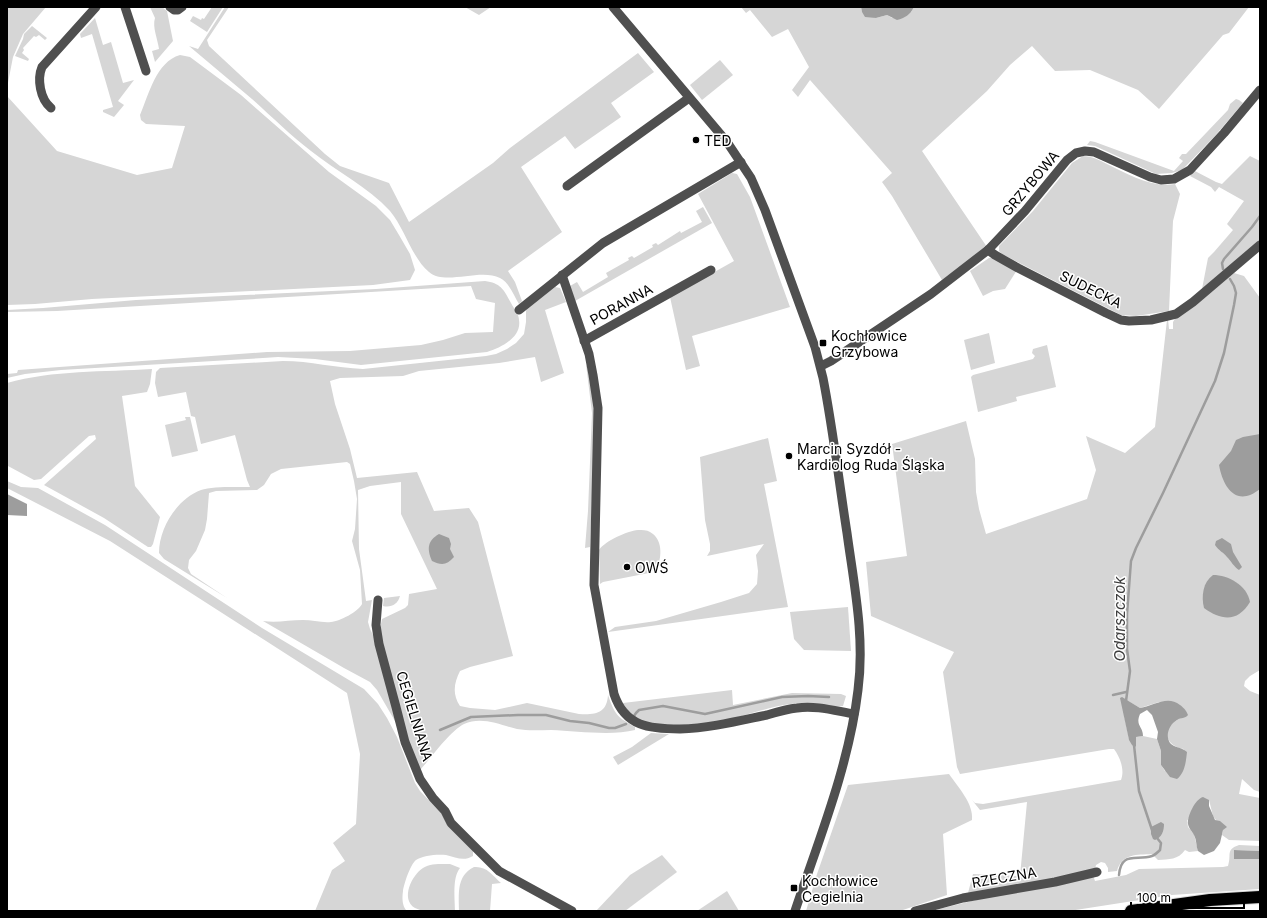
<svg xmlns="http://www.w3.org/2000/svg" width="1267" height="918" font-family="Inter,sans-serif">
	<rect width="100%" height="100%" fill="#fff"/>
	<!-- green -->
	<g fill="#d6d6d6" fill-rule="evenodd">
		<path d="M 7,7 L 46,7 L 23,34 L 13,57 L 7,88 Z"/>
		<path d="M 150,7 L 162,7 L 167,11 L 173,41 L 155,62 L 152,51 L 159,49 C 158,40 152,27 155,18 Z"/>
		<path d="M 212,7 L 223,7 L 207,32 L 190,21 L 193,16 L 201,20 L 202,18 L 204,19 Z"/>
		<path d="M 225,7 L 229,7 L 207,40 L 209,46 L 325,154 L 340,166 L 389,183 L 409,222 L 493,163 L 510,148 L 638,53 L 654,72 L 611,103 L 621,117 L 575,149 L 565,136 L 521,167 L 562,232 L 508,271 L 515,282 L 522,301 L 519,304 C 514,296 509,282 500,278 C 480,268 445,286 429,272 C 412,258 405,229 390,211 C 368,187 336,171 311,151 C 290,135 271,116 252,99 C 231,81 210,64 189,46 L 198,49 Z"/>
		<path d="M 465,7 L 491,7 L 479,15 Z"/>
		<path d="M 741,7 L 861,7 L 862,12 L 876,18 L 887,15 L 892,18 L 911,12 L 914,7 L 1249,7 L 1229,33 L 1223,35 L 1159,109 L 1138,90 L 1090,70 L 1055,71 L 1032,46 L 1010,65 L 987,91 L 922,151 L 987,247 L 942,280 L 892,196 L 882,182 L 892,173 L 810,80 L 798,97 L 792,90 L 809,67 L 788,29 L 772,37 L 750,10 L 746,13 Z"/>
		<path d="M 95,18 L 103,45 L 111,42 L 123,83 L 134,80 L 118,101 L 124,105 L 114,117 L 103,112 L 103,110 L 113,107 L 92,34 L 81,38 L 80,34 Z"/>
		<path d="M 32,26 L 47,38 L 45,40 L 39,35 L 36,37 L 34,36 L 23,48 L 24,50 L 22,53 L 29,59 L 28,61 L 15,56 L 23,39 L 24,34 Z"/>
		<path d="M 180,55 L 190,57 L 241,95 L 329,172 L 376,206 L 390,220 L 399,235 L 410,254 L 415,270 L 410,280 L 373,285 L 92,299 L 35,304 L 7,305 L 7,96 L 57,151 L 137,175 L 172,168 L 185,126 L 146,124 L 141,120 L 140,115 C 149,94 156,62 180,55 Z"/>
		<path d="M 720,60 L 733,75 L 702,100 L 690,85 Z"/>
		<path d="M 1236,99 L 1239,100 L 1243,103 L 1214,137 L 1182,170 L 1172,173 L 1156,174 L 1095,146 L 1087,145 L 1090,141 L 1095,142 L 1174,171 L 1183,161 L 1179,158 L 1182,154 L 1186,154 L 1228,110 L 1230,104 Z"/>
		<path d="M 1083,156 C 1092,156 1099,160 1107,164 C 1128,174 1151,188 1175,184 L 1180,194 L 1173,221 L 1169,311 L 1136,316 L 1121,315 L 1002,254 L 999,251 L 999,246 L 1033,211 L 1072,163 Z"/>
		<path d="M 1250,156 L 1260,161 L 1260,242 L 1202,289 L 1208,258 L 1214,252 L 1233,230 L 1227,224 L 1244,201 L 1219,187 L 1215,192 L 1211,187 L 1190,176 L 1193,170 L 1216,182 L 1222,184 Z"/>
		<path d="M 732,173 L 737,174 L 750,197 L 790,307 L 692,336 L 700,366 L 686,370 L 670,297 L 734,261 L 698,194 Z"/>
		<path d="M 703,207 L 712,223 L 575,301 L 570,286 L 577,282 L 583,292 L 608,277 L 606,273 L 629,260 L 628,258 L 632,256 L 634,258 L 653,247 L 652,245 L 656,243 L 658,245 L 680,231 L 681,233 L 702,222 L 696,211 Z"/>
		<path d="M 989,258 L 994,258 L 1017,270 L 1005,289 L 993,291 L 983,296 L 970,271 Z"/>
		<path d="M 1234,273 L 1244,276 L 1260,298 L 1260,670 L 1250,676 L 1245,681 L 1244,686 L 1250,691 L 1260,695 L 1260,792 L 1254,790 L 1242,779 L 1239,794 L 1260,798 L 1260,841 L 1229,840 L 1222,835 L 1223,830 L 1213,816 L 1209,800 L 1191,814 L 1187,821 L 1188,827 L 1194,834 L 1198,851 L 1189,852 L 1185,850 C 1178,860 1169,859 1158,860 L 1152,854 C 1137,855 1122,853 1117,871 L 1108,872 L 1108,868 L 1105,863 L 1101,862 L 1096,865 L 1095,869 L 1028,884 L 968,893 L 973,874 L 1020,876 L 1027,802 L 980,810 L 972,800 L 975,803 L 983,804 L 1121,780 C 1125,770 1120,757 1114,749 L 1109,749 L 960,774 L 957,767 L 943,672 L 954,652 L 871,616 L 866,562 L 907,556 L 892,444 L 966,421 L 975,459 L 976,492 L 979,509 L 986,534 L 1087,499 L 1096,470 L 1086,436 L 1125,453 L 1155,427 L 1167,320 L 1168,319 L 1169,329 L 1173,329 L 1173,322 L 1176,317 ZM 1125,699 L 1140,708 L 1159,702 L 1177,720 C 1174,722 1170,726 1168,729 C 1164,741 1175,748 1184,749 L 1165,771 L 1161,765 L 1161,751 L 1157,739 L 1143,736 L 1136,737 L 1136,746 L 1129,739 L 1124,715 Z"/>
		<path d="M 485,281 C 501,283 504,290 511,303 C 514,309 519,314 519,320 C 522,337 501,348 487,352 L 361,365 L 315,359 L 278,357 L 263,358 L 61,370 L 25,374 L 7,378 L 7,374 L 17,373 L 18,370 L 267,352 L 350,351 L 421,345 L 443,340 L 465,333 L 493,332 L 495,303 L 476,299 L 471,286 L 57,311 L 7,312 L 7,310 L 43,308 L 136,300 L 376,289 Z"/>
		<path d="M 555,287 L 560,288 L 566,302 L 545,310 L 564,373 L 541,382 L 535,357 L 499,363 L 419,371 L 403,376 L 340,378 L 330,381 L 335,404 L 350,449 L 357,478 L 417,472 L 434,511 L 469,508 L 478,522 L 513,656 L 470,667 L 460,671 C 454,683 452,694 460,706 L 470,708 L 495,710 L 527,703 L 579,714 C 596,715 607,713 608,695 C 615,715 617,717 635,727 L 635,730 C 612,736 576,731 551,730 C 540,730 528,731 517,729 C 500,725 482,716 464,724 C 450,731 431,758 420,770 L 410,747 L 379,634 L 382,619 L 405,608 L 408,605 L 409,594 L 437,589 L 401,514 L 401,482 L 370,486 L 358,490 L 359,549 L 366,601 L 372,600 L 368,622 L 370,629 L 374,637 L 399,728 L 377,690 L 370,682 L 344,668 L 263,621 C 277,623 289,620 303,620 C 312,620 322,623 331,622 C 340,621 358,612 362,604 L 360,570 L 352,541 L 355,529 L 357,499 L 354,481 L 350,464 L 347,462 L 281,469 L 271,474 L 264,485 L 257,490 L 216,491 L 209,493 L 207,519 L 205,530 L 196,551 L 189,560 L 188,568 L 191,574 L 227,598 L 164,559 L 159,553 C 159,528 177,499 201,490 C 212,486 237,487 250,487 L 247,480 L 235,435 L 201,444 L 195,417 L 191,416 L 186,392 L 158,397 L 155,383 L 156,372 L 160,368 L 283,361 C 310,361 336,368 363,369 L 486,356 L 496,354 L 507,349 L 516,343 L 524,334 L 526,322 L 526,311 L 527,308 Z"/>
		<path d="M 989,333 L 995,363 L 971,370 L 964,340 Z"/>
		<path d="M 1047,345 L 1056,387 L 1016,397 L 1017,401 L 978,412 L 971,377 L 973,375 L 1033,359 L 1035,356 L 1032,353 L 1033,349 Z"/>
		<path d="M 586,364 L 591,378 L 595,416 L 590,547 L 585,548 L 588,511 L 592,413 Z"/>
		<path d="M 152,369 L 150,384 L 147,392 L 122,396 L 135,486 L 160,517 L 153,544 L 151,547 L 148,547 L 104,518 L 44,485 L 96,439 L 95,435 L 89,436 L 41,479 L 34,480 L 8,466 L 7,464 L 7,383 C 53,370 104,372 152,369 Z"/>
		<path d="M 185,417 L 190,417 L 198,451 L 172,457 L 165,425 L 186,420 Z"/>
		<path d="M 768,438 L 777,481 L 764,484 L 788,607 L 608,632 L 615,627 L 656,621 L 721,602 L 749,593 L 757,584 L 758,571 L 756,555 L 764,544 L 707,556 L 710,551 L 710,544 L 705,520 L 700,457 Z"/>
		<path d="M 7,481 L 21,487 L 38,488 L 105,525 L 262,628 L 364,689 L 378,704 L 387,718 L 397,737 L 415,783 L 420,791 L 441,813 L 447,824 L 473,849 L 473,856 C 463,862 456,857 446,855 C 438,854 423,855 416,860 C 410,865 404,884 403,891 C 402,898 402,906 407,911 L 315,911 L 332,870 L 345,861 L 333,843 L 356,824 L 360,754 L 347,693 L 110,541 L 7,488 Z"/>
		<path d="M 638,530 C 642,530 647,530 650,532 C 663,539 662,557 657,568 L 649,573 L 603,582 L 600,584 L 599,550 C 605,541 627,531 638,530 Z"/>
		<path d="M 400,596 C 398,604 391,608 383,606 L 384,598 Z"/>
		<path d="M 848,607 L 851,651 L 804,650 L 794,639 L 790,612 Z"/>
		<path d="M 732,690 L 733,705 L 792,693 L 841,694 L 846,696 L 843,706 C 826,709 808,701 791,704 C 766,707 743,717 719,722 C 700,725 657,728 640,720 C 632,716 627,710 623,703 Z"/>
		<path d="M 651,733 L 669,734 L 618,765 L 613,757 L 632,747 Z"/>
		<path d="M 949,774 C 958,787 974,804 972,820 L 943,834 L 947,895 L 900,911 L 806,911 L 817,874 L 848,785 Z"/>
		<path d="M 1239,845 L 1260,846 L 1260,851 L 1234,850 L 1234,859 L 1260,859 L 1260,889 L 1172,895 L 1069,911 L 931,911 L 988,897 L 1093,875 L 1095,881 L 1126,875 L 1139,869 L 1223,867 L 1228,866 C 1232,854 1225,850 1239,845 Z"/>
		<path d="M 662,855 L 677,872 L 625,911 L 596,911 L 630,875 Z"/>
		<path d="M 444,864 L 450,864 L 460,868 C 452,878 455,898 455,911 C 442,911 426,914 415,908 C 400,899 412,875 423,868 C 429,864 436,864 444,864 Z"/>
		<path d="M 474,867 C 487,866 492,875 501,883 L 492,884 L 490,911 L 459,911 C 459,894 456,876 474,867 Z"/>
		<path d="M 727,891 L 739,911 L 697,911 Z"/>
	</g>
	<!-- water -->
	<g fill="#9d9d9d">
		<path d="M 861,7 L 914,7 C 910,15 905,18 897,20 L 887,15 L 876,18 L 865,17 L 862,12 Z"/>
		<path d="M 1260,434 L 1260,489 C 1236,508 1223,487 1219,465 L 1231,451 L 1236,440 L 1243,437 Z"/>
		<path d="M 7,494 L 27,504 L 27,516 L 7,515 Z"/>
		<path d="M 439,534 L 449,538 L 451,544 L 450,549 L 454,557 C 447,565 442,566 432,561 C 427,549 427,541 439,534 Z"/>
		<path d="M 1222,538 L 1231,544 L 1233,552 L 1242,567 L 1239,570 C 1234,567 1231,561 1227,557 C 1223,552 1219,551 1215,545 L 1216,541 Z"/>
		<path d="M 1213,575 C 1228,575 1247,585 1250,602 C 1238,622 1222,621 1204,608 C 1201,596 1203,582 1213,575 Z"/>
		<path d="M 1122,697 L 1140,708 C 1154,706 1167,695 1180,705 C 1184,708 1186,710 1188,715 C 1185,719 1181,717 1177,720 C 1169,725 1165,735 1170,743 C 1174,748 1182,747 1187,752 C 1186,761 1185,773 1177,779 L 1170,777 L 1161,765 L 1161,751 L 1157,739 L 1158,732 L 1152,715 L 1147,710 L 1140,714 C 1135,726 1143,726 1143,736 L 1136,737 L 1136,746 L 1135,747 L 1132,745 L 1129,740 L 1120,698 Z"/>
		<path d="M 1203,797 L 1209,800 L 1209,806 L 1215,820 L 1220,821 L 1227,827 L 1223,830 L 1220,843 L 1214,851 L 1204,855 L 1198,851 C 1196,846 1197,841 1194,835 C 1192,831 1189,829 1188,824 C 1187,817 1195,799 1203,797 Z"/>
		<path d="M 1161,822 L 1164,824 C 1164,831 1162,837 1155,840 L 1153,839 L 1151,834 L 1151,827 Z"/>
		<path d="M 1234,850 L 1260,851 L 1260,859 L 1234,859 Z"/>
	</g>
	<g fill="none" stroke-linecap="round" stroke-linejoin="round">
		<!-- stream -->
		<g stroke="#9d9d9d" stroke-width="2.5">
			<path d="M 1223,269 L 1222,263 L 1224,259 L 1252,227 L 1260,216"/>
			<path d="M 1113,695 L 1126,692"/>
			<path d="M 1126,701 L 1130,671 L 1127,649 L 1127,614 L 1131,561 L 1136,548 L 1163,493 L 1215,381 L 1224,353 L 1234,305 L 1236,293 L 1234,286 L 1230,279"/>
			<path d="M 634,716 L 636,713 L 639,710 L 663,706 L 705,714 L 782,697 L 808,696 L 829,697"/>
			<path d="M 440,730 L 471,717 L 518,715 L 546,715 L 570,721 L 589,723 L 609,728 L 615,728 L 626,724"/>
			<path d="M 1134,745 L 1139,791 L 1152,830"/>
			<path d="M 1119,875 C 1121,851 1136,861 1152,856 C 1155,855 1158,852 1160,850 L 1161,843 L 1157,838"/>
		</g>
		<!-- highway casing -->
		<g stroke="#dbdbdb" stroke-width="14">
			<path id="highway" d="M 1131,911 L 1210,900 L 1260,897"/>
		</g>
		<!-- minor -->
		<g stroke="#4f4f4f" stroke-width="9">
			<path d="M 125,7 L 146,71"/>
			<path d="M 170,7 L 174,10 L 178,10 L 182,7"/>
			<path d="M 613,7 L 727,142 L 751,178 L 765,210 L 815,347 L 823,378 C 833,429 839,482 847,533 C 854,585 865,637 858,690 C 849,766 819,839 795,911"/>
			<path d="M 51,108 C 40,99 37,79 42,67 L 96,7"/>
			<path d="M 567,186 L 689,98"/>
			<path d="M 988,250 L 995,255 L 1018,268 L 1106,313 L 1121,320 L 1129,321 L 1151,320 L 1176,314 L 1193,302 L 1260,245"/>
			<path d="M 562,275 L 589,354 L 593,375 L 598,408 L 594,585 L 614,694 C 625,727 650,729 680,729 C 710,728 738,721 767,715 C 777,712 787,709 797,708 C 815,705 836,711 854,714"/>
			<path d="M 519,310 L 603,243 L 741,162"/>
			<path d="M 584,341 L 711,270"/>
			<path d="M 821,366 L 831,361 L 931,294 L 988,250 L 1025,211 L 1067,160 L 1076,153 L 1085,151 L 1094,152 L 1150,177 L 1161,180 L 1174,179 L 1190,170 L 1224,133 L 1260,90"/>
			<path d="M 378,600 L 376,625 L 379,644 L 396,707 L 405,742 L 420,779 L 433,798 L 445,811 L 451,823 L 499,871 L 572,911"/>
			<path d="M 915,911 L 963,898 L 1055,882 L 1097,872"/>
		</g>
		<!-- highway -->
		<use href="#highway" stroke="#000" stroke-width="12"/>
	</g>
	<!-- markers -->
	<g fill="#000" stroke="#fff" stroke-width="1.5">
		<circle cx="696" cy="140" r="4"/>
		<rect x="819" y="339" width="8" height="8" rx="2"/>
		<circle cx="789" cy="456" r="4"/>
		<circle cx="627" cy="567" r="4"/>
		<rect x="790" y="884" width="8" height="8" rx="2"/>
	</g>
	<g text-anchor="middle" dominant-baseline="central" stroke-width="3" stroke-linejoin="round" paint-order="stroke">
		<!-- poi labels -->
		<g font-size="14" fill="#000" stroke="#fff" text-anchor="start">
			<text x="704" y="140">TED</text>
			<text x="831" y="335">Kochłowice<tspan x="831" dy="16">Grzybowa</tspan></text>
			<text x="797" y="448">Marcin Syzdół -<tspan x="797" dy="16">Kardiolog Ruda Śląska</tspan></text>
			<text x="635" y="567">OWŚ</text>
			<text x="802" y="880">Kochłowice<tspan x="802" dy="16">Cegielnia</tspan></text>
		</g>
		<!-- street labels -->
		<g font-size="14" fill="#000" stroke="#fff">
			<text transform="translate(1030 183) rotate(-50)">GRZYBOWA</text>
			<text transform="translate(1091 289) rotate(26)">SUDECKA</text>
			<text transform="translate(621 304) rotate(-29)">PORANNA</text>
			<text transform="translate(415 716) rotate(73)">CEGIELNIANA</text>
			<text transform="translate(1004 877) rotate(-10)">RZECZNA</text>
		</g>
		<!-- water labels -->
		<g font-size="15" font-style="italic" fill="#3e3e3e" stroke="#fff">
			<text transform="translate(1119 619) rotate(-90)">Odarszczok</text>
		</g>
	</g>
	<!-- border -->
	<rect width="1267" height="918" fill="none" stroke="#000000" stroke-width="16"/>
	<!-- scale -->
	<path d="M1131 902v6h113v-6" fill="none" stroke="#000000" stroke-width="2"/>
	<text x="1137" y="902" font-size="12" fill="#000000" stroke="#ffffff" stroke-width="3" paint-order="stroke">100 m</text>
</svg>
